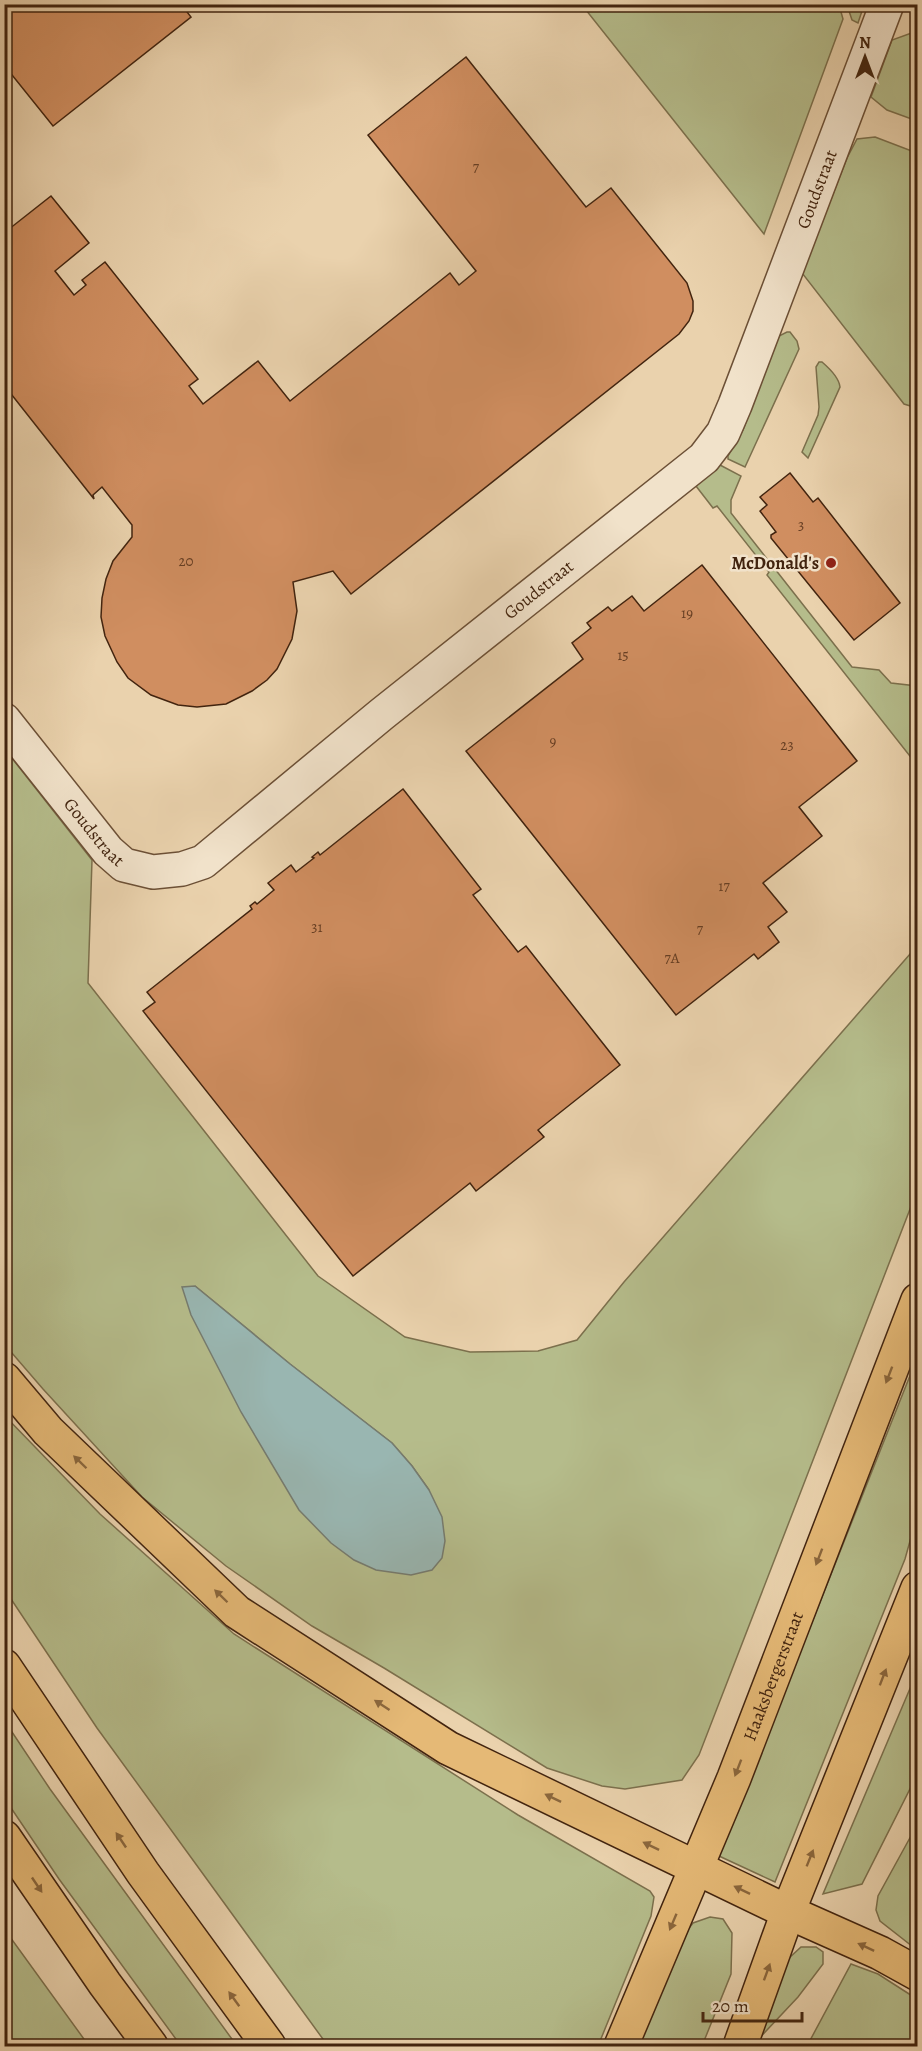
<svg xmlns="http://www.w3.org/2000/svg" width="922" height="2051" font-family="Alegreya,serif">
	<rect width="100%" height="100%" fill="#ead2ad"/>
	<filter id="stains"><feTurbulence type="fractalNoise" baseFrequency=".00333" numOctaves="4"/><feColorMatrix values="0 0 0 0 .2 0 0 0 0 .09 0 0 0 0 .02 0 0 0 .5 -.17"/></filter>
	<radialGradient id="worn" r=".72"><stop offset=".6" stop-color="#630" stop-opacity="0"/><stop offset="1" stop-color="#630" stop-opacity=".3"/></radialGradient>
	<!-- green -->
	<g fill="#b5bc8b" stroke="#7c704d" stroke-width="1.5" fill-rule="evenodd">
		<path d="M 582,5 L 839,5 L 843,19 L 764,234 Z"/>
		<path d="M 847,5 L 864,5 L 858,23 L 852,20 Z"/>
		<path d="M 917,31 L 918,31 L 917,121 L 887,110 L 871,97 L 892,40 Z"/>
		<path d="M 875,137 L 917,153 L 917,408 L 904,404 L 802,273 L 847,158 L 857,139 Z"/>
		<path d="M 787,332 L 790,332 L 797,341 L 799,349 L 745,467 L 728,459 L 728,456 L 743,430 L 779,336 Z"/>
		<path d="M 819,362 L 822,362 C 829,368 839,377 840,387 L 808,458 L 802,452 L 818,415 L 819,407 L 816,367 Z"/>
		<path d="M 720,465 L 741,476 L 731,500 L 731,513 L 852,667 L 879,670 L 891,683 L 917,686 L 917,765 L 767,575 L 769,572 L 717,506 L 713,508 L 696,486 Z"/>
		<path d="M 4,748 L 92,860 L 88,983 L 318,1276 L 405,1337 L 470,1352 L 538,1351 L 577,1340 L 624,1282 L 917,946 L 917,1191 L 699,1755 L 682,1780 L 625,1789 L 602,1786 L 547,1768 L 384,1668 L 312,1626 L 226,1566 L 142,1497 L 43,1389 L 5,1345 ZM 195,1286 L 290,1364 L 392,1443 L 412,1466 L 429,1490 Z"/>
		<path d="M 917,1358 L 917,1516 L 905,1559 L 775,1882 L 719,1856 Z"/>
		<path d="M 4,1415 L 100,1514 L 234,1634 L 518,1815 L 650,1891 L 654,1897 L 651,1916 L 598,2046 L 328,2046 L 97,1728 L 5,1590 Z"/>
		<path d="M 917,1672 L 917,1775 L 862,1884 L 823,1894 Z"/>
		<path d="M 4,1720 L 50,1789 L 237,2046 L 181,2046 L 59,1879 L 5,1799 Z"/>
		<path d="M 917,1825 L 917,1950 L 880,1921 L 876,1910 L 878,1896 Z"/>
		<path d="M 710,1917 L 723,1919 L 732,1933 L 731,1974 L 702,2046 L 636,2046 L 683,1936 L 693,1923 Z"/>
		<path d="M 4,1930 L 5,1930 L 89,2046 L 5,2046 Z"/>
		<path d="M 801,1947 L 816,1947 L 823,1952 L 823,1964 L 798,1997 L 752,2046 L 787,1960 Z"/>
		<path d="M 851,1964 L 878,1974 L 917,1999 L 917,2046 L 807,2046 Z"/>
	</g>
	<!-- water -->
	<path fill="#99b6b1" stroke="#767c70" stroke-width="1.5" d="M 195,1286 L 290,1364 L 392,1443 L 412,1466 L 429,1490 L 442,1517 L 445,1541 L 442,1558 L 432,1570 L 411,1575 L 376,1570 L 354,1560 L 331,1543 L 299,1510 L 241,1412 L 191,1315 L 182,1287 Z"/>
	<!-- building -->
	<g fill="#d08e60" stroke="#42240f" stroke-width="1.5">
		<path d="M 4,4 L 181,4 L 191,17 L 53,126 L 4,65 Z"/>
		<path d="M 466,57 L 586,207 L 611,188 L 687,283 L 693,301 L 693,311 L 689,321 L 679,334 L 351,594 L 333,571 L 293,582 L 297,611 L 292,639 L 277,669 L 267,680 L 252,691 L 226,704 L 197,707 L 178,705 L 151,695 L 128,678 L 117,662 L 105,636 L 101,617 L 102,598 L 106,579 L 113,561 L 132,537 L 132,525 L 102,487 L 93,495 L 94,499 L 4,385 L 4,233 L 51,196 L 89,243 L 55,271 L 74,295 L 86,285 L 82,280 L 105,262 L 198,379 L 189,386 L 203,404 L 258,361 L 290,401 L 450,273 L 459,285 L 476,271 L 368,135 Z"/>
		<path d="M 790,473 L 813,502 L 818,498 L 900,603 L 854,640 L 771,538 L 771,535 L 776,532 L 760,511 L 767,505 L 760,497 Z"/>
		<path d="M 702,565 L 857,761 L 799,807 L 822,836 L 763,883 L 787,912 L 768,927 L 779,942 L 758,959 L 754,954 L 676,1015 L 466,751 L 583,659 L 572,643 L 591,628 L 587,623 L 608,607 L 612,611 L 632,596 L 644,611 Z"/>
		<path d="M 403,789 L 481,889 L 473,895 L 518,952 L 526,946 L 620,1065 L 538,1130 L 544,1137 L 476,1191 L 470,1183 L 353,1276 L 143,1011 L 155,1002 L 147,992 L 252,909 L 250,906 L 255,902 L 257,904 L 274,890 L 268,883 L 291,865 L 296,872 L 314,858 L 312,857 L 318,852 L 320,855 Z"/>
	</g>
	<g fill="none" stroke-linecap="round" stroke-linejoin="round">
		<!-- minor casing -->
		<g stroke="#6c5036" stroke-width="36">
			<g id="minor">
				<path id="s1" d="M 4,720 L 108,851 L 124,865 L 153,872 L 182,869 L 203,862 L 382,714 L 704,458 L 723,433 L 735,405 L 887,4"/>
			</g>
		</g>
		<!-- major casing -->
		<g stroke="#42240f" stroke-width="36">
			<g id="major">
				<path id="s2" d="M 621,2046 L 734,1778 L 918,1300"/>
				<path d="M 740,2046 L 788,1912 L 918,1588"/>
			</g>
		</g>
		<!-- highway casing -->
		<g stroke="#42240f" stroke-width="36">
			<g id="highway">
				<path d="M 4,1379 L 48,1431 L 237,1612 L 448,1748 L 788,1912 L 880,1953 L 918,1974"/>
				<path d="M 4,1666 L 143,1873 L 269,2046"/>
				<path d="M 4,1837 L 105,1984 L 151,2046"/>
			</g>
		</g>
		<!-- minor -->
		<use href="#minor" stroke="#f1e2ca" stroke-width="33"/>
		<!-- major -->
		<use href="#major" stroke="#e5b976" stroke-width="33"/>
		<!-- highway -->
		<use href="#highway" stroke="#e5b976" stroke-width="33"/>
	</g>
	<!-- one-way arrows -->
	<defs><path id="oneway-solid" d="M-6-.8H1V-3.2L6.5 0L1 3.2V.8H-6Z" transform="scale(1.5)"/></defs>
	<g fill="#8b673d">
		<use href="#oneway-solid" transform="translate(889 1375) rotate(111)"/>
		<use href="#oneway-solid" transform="translate(80 1462) rotate(-136)"/>
		<use href="#oneway-solid" transform="translate(819 1557) rotate(111)"/>
		<use href="#oneway-solid" transform="translate(221 1596) rotate(-136)"/>
		<use href="#oneway-solid" transform="translate(883 1677) rotate(-69)"/>
		<use href="#oneway-solid" transform="translate(382 1705) rotate(-147)"/>
		<use href="#oneway-solid" transform="translate(738 1768) rotate(111)"/>
		<use href="#oneway-solid" transform="translate(553 1798) rotate(-154)"/>
		<use href="#oneway-solid" transform="translate(121 1840) rotate(-124)"/>
		<use href="#oneway-solid" transform="translate(651 1846) rotate(-154)"/>
		<use href="#oneway-solid" transform="translate(810 1858) rotate(-68)"/>
		<use href="#oneway-solid" transform="translate(37 1885) rotate(56)"/>
		<use href="#oneway-solid" transform="translate(742 1890) rotate(-154)"/>
		<use href="#oneway-solid" transform="translate(673 1922) rotate(113)"/>
		<use href="#oneway-solid" transform="translate(866 1947) rotate(-155)"/>
		<use href="#oneway-solid" transform="translate(767 1972) rotate(-70)"/>
		<use href="#oneway-solid" transform="translate(234 1999) rotate(-126)"/>
	</g>
	<!-- markers -->
	<circle fill="#8f2418" stroke="#f1e2ca" stroke-width="2" cx="831" cy="563" r="6"/>
	<g text-anchor="middle" dominant-baseline="central" stroke-width="5" stroke-linejoin="round" paint-order="stroke">
		<!-- number labels -->
		<g font-size="15" fill="#663e23">
			<text x="476" y="167">7</text>
			<text x="801" y="525">3</text>
			<text x="186" y="561">20</text>
			<text x="687" y="613">19</text>
			<text x="623" y="655">15</text>
			<text x="553" y="741">9</text>
			<text x="787" y="745">23</text>
			<text x="724" y="886">17</text>
			<text x="317" y="927">31</text>
			<text x="700" y="929">7</text>
			<text x="672" y="958">7A</text>
		</g>
		<!-- street labels -->
		<g font-size="18" fill="#42240f" stroke="#f1e2ca">
			<text stroke="none"><textPath href="#s1" startOffset="1206">Goudstraat</textPath></text>
			<text stroke="none"><textPath href="#s1" startOffset="702">Goudstraat</textPath></text>
			<text stroke="none"><textPath href="#s1" startOffset="144">Goudstraat</textPath></text>
			<text stroke="none"><textPath href="#s2" startOffset="400">Haaksbergerstraat</textPath></text>
		</g>
		<!-- poi labels -->
		<g font-size="18" font-weight="bold" fill="#42240f" stroke="#f1e2ca" text-anchor="end">
			<text x="819" y="563">McDonald's</text>
		</g>
	</g>
	<!-- margin -->
	<rect width="922" height="2051" fill="none" stroke="#ead2ad" stroke-width="24"/>
	<rect x="6" y="6" width="910" height="2039" fill="none" stroke="#42240f" stroke-width="3"/>
	<rect x="12" y="12" width="898" height="2027" fill="none" stroke="#42240f" stroke-width="1.5"/>
	<!-- north arrow -->
	<g transform="translate(865 57)" stroke="#f1e2ca" stroke-width="4.5" paint-order="stroke">
	<path d="M0-4.5L10 22L0 15L-10 22Z" fill="#42240f"/>
	<text y="-9" font-size="16" font-weight="bold" text-anchor="middle" fill="#42240f">N</text>
	</g>
	<!-- scale -->
	<path d="M703 2012v9h99v-9" fill="none" stroke="#42240f" stroke-width="3"/>
	<text x="712" y="2012" font-size="18" fill="#42240f" stroke="#f1e2ca" stroke-width="4.5" paint-order="stroke">20 m</text>
	<rect width="100%" height="100%" filter="url(#stains)"/>
	<rect width="100%" height="100%" fill="url(#worn)"/>
</svg>
